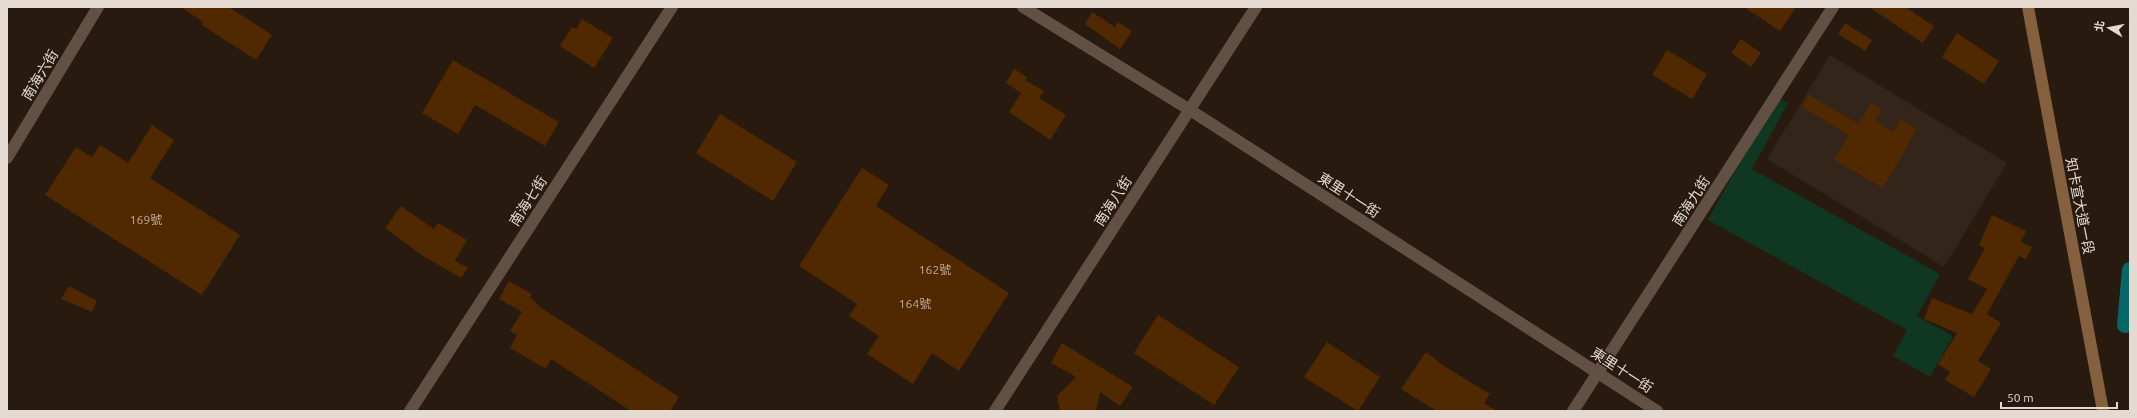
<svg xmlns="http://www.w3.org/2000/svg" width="2137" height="418" font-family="Ubuntu,'Noto Sans TC',sans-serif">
	<rect width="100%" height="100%" fill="#281a0e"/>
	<!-- industrial -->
	<path fill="#332519" d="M 1830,55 L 2007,163 L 1944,267 L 1767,159 Z"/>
	<!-- green -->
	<path fill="#103721" d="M 1776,96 L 1788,103 L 1752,169 L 1940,274 L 1917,316 L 1953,336 L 1930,377 L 1893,356 L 1907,330 L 1708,220 Z"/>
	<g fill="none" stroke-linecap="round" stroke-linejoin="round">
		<!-- canal -->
		<path stroke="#066769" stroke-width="16" d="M 2125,325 L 2130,270"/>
	</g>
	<!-- building -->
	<g fill="#502900">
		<path d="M 181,7 L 229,7 L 272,35 L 256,60 L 202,25 L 203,22 Z"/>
		<path d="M 1744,7 L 1796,7 L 1780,31 Z"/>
		<path d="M 1869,7 L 1905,7 L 1934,26 L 1923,43 Z"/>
		<path d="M 1092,12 L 1115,27 L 1118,22 L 1132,31 L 1120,49 L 1085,24 Z"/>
		<path d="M 582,19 L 613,38 L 594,68 L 560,46 L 572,27 L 576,29 Z"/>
		<path d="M 1845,23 L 1872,40 L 1865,51 L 1838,34 Z"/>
		<path d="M 1957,33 L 1999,61 L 1984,84 L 1942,57 Z"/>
		<path d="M 1741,39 L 1761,53 L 1751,67 L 1731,53 Z"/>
		<path d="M 1667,50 L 1707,74 L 1692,99 L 1652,75 Z"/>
		<path d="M 453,60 L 559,122 L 545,146 L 475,105 L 458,134 L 422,113 Z"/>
		<path d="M 1014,69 L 1027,77 L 1025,80 L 1044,91 L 1039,98 L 1066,115 L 1050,140 L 1009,112 L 1021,93 L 1006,83 Z"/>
		<path d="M 1809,95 L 1859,124 L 1871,103 L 1882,109 L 1875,120 L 1893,132 L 1901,120 L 1917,129 L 1883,188 L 1834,160 L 1849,135 L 1802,107 Z"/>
		<path d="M 720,114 L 797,162 L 773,201 L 696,153 Z"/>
		<path d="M 152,125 L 174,140 L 150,178 L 240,235 L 202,295 L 45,195 L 76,147 L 92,157 L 100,145 L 128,163 Z"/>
		<path d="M 862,168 L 889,185 L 876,206 L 1009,293 L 959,371 L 932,353 L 913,384 L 867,354 L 879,336 L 849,316 L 857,304 L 799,266 Z"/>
		<path d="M 401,206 L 434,229 L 438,223 L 467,240 L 455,261 L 468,268 L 461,278 L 423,256 L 385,228 Z"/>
		<path d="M 1992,215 L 2026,231 L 2021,242 L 2032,247 L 2026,259 L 2019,256 L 1987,314 L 2001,323 L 1978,361 L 1991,369 L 1974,397 L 1945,380 L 1950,372 L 1938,364 L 1957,333 L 1924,319 L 1932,298 L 1972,314 L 1987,289 L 1968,279 L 1985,248 L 1979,245 Z"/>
		<path d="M 509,281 L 532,294 L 530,298 L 538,304 L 537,305 L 679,397 L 670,411 L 631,411 L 551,359 L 546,369 L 510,348 L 517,335 L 510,331 L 522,312 L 499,299 Z"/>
		<path d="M 69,286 L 97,301 L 92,312 L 61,299 Z"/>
		<path d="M 1158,315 L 1239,367 L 1214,405 L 1134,353 Z"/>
		<path d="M 1327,342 L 1380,377 L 1358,411 L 1304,377 Z"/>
		<path d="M 1062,343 L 1133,387 L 1120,406 L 1100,392 L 1096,411 L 1060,411 L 1057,396 L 1076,377 L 1051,363 Z"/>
		<path d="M 1426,352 L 1444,366 L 1490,394 L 1484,403 L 1497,411 L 1437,411 L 1401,389 Z"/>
	</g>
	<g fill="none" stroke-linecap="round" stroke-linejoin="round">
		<!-- street -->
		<g stroke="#615043" stroke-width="12">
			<path d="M 1023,7 L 1190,110 L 1657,411"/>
			<path d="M 7,158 L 98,7"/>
			<path d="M 410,411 L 672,7"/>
			<path d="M 995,411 L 1256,7"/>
			<path d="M 1573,411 L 1833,7"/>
		</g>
		<!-- secondary -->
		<path stroke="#84603e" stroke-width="12" d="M 2028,7 L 2103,411"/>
	</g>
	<g text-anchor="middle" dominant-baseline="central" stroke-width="3" stroke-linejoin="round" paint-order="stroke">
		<!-- number labels -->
		<g font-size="12" fill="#bfae9e">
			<text x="146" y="219">169號</text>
			<text x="935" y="269">162號</text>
			<text x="915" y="303">164號</text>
		</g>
		<!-- street labels -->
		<g font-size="14" fill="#e4dad2" stroke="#281a0e">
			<text transform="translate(40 75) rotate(-59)">南海六街</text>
			<text transform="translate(1349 195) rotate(33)">東里十一街</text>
			<text transform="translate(528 201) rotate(-57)">南海七街</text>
			<text transform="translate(1113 201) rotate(-57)">南海八街</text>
			<text transform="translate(1691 201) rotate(-57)">南海九街</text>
			<text transform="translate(2080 206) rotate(79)">知卡宣大道一段</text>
			<text transform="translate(1622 370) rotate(33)">東里十一街</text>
		</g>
	</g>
	<!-- border -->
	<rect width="2137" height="418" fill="none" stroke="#e4dad2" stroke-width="16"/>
	<!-- north arrow -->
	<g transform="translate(2109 28) rotate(280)" stroke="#281a0e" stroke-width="3" paint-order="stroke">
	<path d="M0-3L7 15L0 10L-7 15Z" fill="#e4dad2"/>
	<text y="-6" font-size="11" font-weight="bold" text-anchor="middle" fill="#e4dad2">北</text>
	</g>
	<!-- scale -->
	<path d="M2001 402v6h116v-6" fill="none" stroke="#e4dad2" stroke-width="2"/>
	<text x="2007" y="402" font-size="12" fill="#e4dad2" stroke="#281a0e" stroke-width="3" paint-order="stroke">50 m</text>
</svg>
